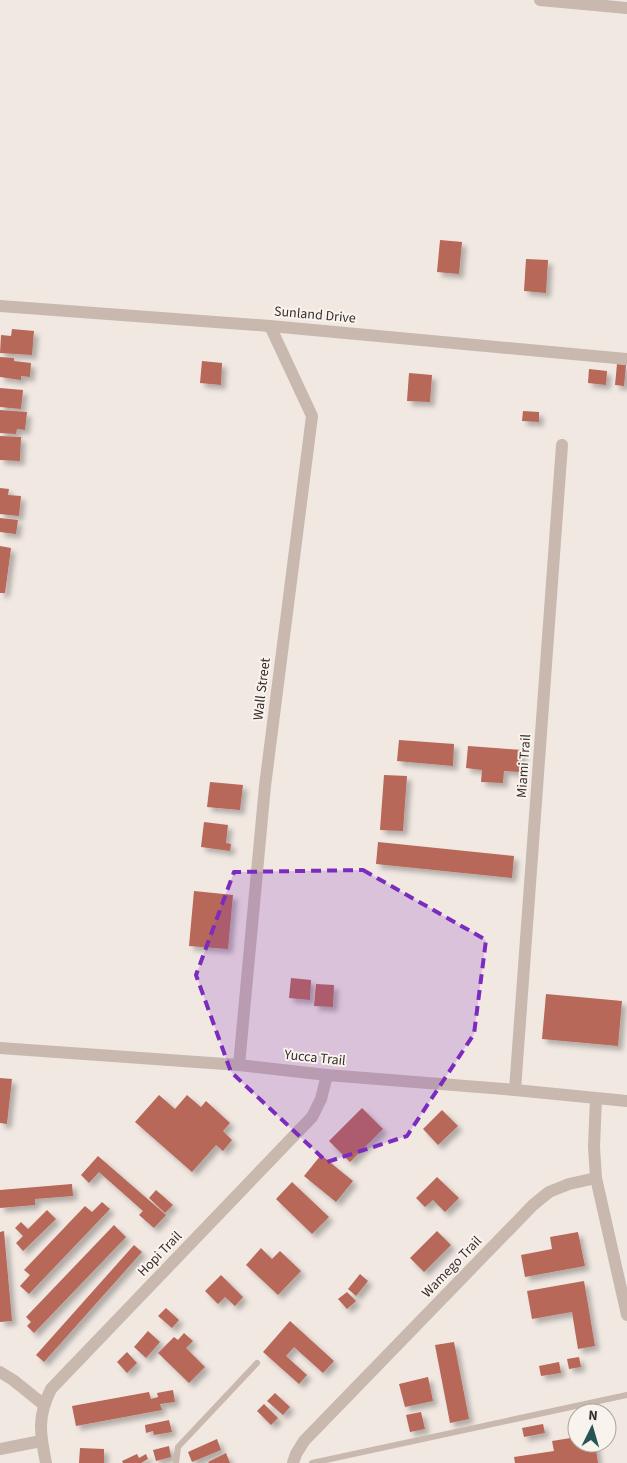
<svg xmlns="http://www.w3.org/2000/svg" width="627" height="1463" font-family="'Source Sans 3',sans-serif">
	<defs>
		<filter id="shadow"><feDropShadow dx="4.5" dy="4.5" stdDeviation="2.5" flood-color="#0004"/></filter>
	</defs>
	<rect width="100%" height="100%" fill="#f1e8e2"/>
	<!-- building -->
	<g fill="#b86758" filter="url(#shadow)">
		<path d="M 440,240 L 462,242 L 459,274 L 437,272 Z"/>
		<path d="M 526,259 L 548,260 L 546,293 L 524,291 Z"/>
		<path d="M 12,329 L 34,331 L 32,355 L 0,353 L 1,335 L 11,336 Z"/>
		<path d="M 0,357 L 14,358 L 14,361 L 31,363 L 30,377 L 21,376 L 21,380 L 0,377 Z"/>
		<path d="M 202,361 L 222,363 L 221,385 L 200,383 Z"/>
		<path d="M 617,364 L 626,365 L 624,386 L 615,385 Z"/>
		<path d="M 589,369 L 607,371 L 606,385 L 588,383 Z"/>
		<path d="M 409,373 L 432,375 L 430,402 L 407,401 Z"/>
		<path d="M 0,388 L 23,390 L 21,409 L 0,407 Z"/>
		<path d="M 0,410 L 27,412 L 25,430 L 17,429 L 16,434 L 0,433 Z"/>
		<path d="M 523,411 L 539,412 L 539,422 L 522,421 Z"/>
		<path d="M 0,436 L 21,437 L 20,461 L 0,460 Z"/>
		<path d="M 0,488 L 9,489 L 8,495 L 21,496 L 19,516 L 0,514 Z"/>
		<path d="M 0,518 L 18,520 L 16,534 L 0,532 Z"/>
		<path d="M 0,546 L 11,548 L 5,593 L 0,593 Z"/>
		<path d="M 399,740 L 454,744 L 453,766 L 397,761 Z"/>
		<path d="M 468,746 L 522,750 L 520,772 L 504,771 L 503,783 L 481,782 L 482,770 L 466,768 Z"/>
		<path d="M 384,775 L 407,776 L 403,831 L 380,830 Z"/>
		<path d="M 210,782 L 243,785 L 240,810 L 207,807 Z"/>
		<path d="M 204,822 L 228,825 L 226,843 L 231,844 L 230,851 L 201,847 Z"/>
		<path d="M 378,842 L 514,856 L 512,878 L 376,864 Z"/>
		<path d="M 194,891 L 233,895 L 228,949 L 189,946 Z"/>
		<path d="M 291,978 L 311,980 L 310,1000 L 289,998 Z"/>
		<path d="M 316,984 L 334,985 L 333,1007 L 314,1006 Z"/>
		<path d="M 546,994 L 622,1001 L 618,1046 L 542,1039 Z"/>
		<path d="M 0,1078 L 12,1079 L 7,1124 L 0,1123 Z"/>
		<path d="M 159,1095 L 175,1109 L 187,1095 L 201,1107 L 206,1101 L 230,1123 L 223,1131 L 232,1140 L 223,1151 L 216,1145 L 192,1172 L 135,1122 Z"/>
		<path d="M 362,1108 L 383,1129 L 350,1162 L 329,1141 Z"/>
		<path d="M 442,1110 L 458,1126 L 438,1145 L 423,1129 Z"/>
		<path d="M 321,1155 L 353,1181 L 336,1202 L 304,1176 Z"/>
		<path d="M 98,1156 L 166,1215 L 154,1228 L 139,1215 L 143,1211 L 99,1172 L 89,1183 L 81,1175 Z"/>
		<path d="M 437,1177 L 459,1198 L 445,1212 L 433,1200 L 425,1207 L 416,1198 Z"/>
		<path d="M 292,1182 L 329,1217 L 312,1234 L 276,1199 Z"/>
		<path d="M 72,1184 L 73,1196 L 35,1199 L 35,1205 L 0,1208 L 0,1190 Z"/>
		<path d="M 156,1190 L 173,1205 L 165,1213 L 149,1198 Z"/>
		<path d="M 102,1202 L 110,1209 L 29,1294 L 20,1286 L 30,1275 L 24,1270 L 85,1206 L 92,1212 Z"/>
		<path d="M 47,1210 L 56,1219 L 23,1251 L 16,1243 L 23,1236 L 15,1228 L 21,1222 L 28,1229 Z"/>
		<path d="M 114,1225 L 126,1237 L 34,1333 L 27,1326 L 31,1322 L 26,1317 Z"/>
		<path d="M 4,1231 L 12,1321 L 0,1322 L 0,1232 Z"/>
		<path d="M 437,1231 L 451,1245 L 424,1272 L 410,1258 Z"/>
		<path d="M 578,1232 L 585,1266 L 525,1277 L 521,1255 L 552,1249 L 550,1237 Z"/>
		<path d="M 134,1245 L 142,1252 L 44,1362 L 36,1355 Z"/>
		<path d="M 261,1248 L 272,1259 L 280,1251 L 301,1271 L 278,1295 L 246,1265 Z"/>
		<path d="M 360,1274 L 368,1281 L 356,1296 L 348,1289 Z"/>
		<path d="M 221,1275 L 243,1297 L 235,1306 L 225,1297 L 218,1304 L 205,1291 Z"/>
		<path d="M 584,1281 L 595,1346 L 578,1349 L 572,1312 L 532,1319 L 527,1291 Z"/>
		<path d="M 347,1292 L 356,1301 L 347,1309 L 338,1299 Z"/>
		<path d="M 166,1308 L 179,1320 L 172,1328 L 158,1316 Z"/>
		<path d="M 290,1321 L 334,1361 L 323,1373 L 294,1347 L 286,1356 L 307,1375 L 299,1384 L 263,1352 Z"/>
		<path d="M 148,1331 L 160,1342 L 146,1358 L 134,1347 Z"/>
		<path d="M 184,1333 L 193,1341 L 186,1348 L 205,1367 L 189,1383 L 158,1353 L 174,1337 L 178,1340 Z"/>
		<path d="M 454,1342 L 469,1419 L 450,1423 L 435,1345 Z"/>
		<path d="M 127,1352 L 137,1363 L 127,1373 L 117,1362 Z"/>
		<path d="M 579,1357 L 581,1367 L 569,1369 L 567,1359 Z"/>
		<path d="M 559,1362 L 561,1373 L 541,1376 L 539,1366 Z"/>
		<path d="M 428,1377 L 433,1401 L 405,1407 L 399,1384 Z"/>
		<path d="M 173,1390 L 175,1402 L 160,1404 L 162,1410 L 76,1426 L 72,1406 L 149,1392 L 151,1399 L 158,1397 L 157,1393 Z"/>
		<path d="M 275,1393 L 290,1407 L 283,1415 L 267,1401 Z"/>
		<path d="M 264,1404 L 278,1418 L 271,1425 L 257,1411 Z"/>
		<path d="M 421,1412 L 425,1429 L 410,1432 L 406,1415 Z"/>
		<path d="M 169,1420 L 172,1432 L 154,1435 L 153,1431 L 146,1433 L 145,1425 Z"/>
		<path d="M 543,1424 L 545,1433 L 524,1437 L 522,1428 Z"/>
		<path d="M 577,1437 L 577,1443 L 595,1443 L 598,1463 L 515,1463 L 514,1457 L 554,1451 L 552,1441 Z"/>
		<path d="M 217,1439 L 221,1450 L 192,1462 L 188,1452 Z"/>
		<path d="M 169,1446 L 171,1457 L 156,1461 L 153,1450 Z"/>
		<path d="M 80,1448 L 104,1449 L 104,1463 L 79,1463 Z"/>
		<path d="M 226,1453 L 230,1463 L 209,1463 L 208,1462 Z"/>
		<path d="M 137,1454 L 139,1458 L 146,1454 L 148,1459 L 141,1463 L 123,1463 L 122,1461 Z"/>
	</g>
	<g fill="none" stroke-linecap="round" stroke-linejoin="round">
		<!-- lane -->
		<g stroke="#c8b8ae" stroke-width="6">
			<path d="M 176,1463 L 178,1447 L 257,1363"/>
			<path d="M 312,1463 L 627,1395"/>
		</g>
		<!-- street -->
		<g stroke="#c8b8ae" stroke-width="12">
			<path d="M 540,0 L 627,8"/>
			<path d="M 0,306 L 270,326 L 627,359"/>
			<path d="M 0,1048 L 239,1065 L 327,1075 L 515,1090 L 627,1101"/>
			<path d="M 239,1065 L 265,786 L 312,416 L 270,326"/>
			<path d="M 515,1090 L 562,445"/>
			<path d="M 596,1178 L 627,1315"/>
			<path d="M 0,1372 L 13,1380 L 43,1404"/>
			<path d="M 0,1449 L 41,1441"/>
			<path d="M 46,1463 C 40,1433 37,1417 51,1389 L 312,1117 L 321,1099 L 327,1075"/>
			<path d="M 293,1463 L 296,1454 L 304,1441 L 533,1205 L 549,1192 L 569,1184 L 596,1178 L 594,1147 L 596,1098"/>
		</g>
	</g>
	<!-- marked area -->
	<path fill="#7b2cbf" fill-opacity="0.2" stroke="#7b2cbf" stroke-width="4" stroke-dasharray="10 6" stroke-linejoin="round" d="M 363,870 L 486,940 L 474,1034 L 407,1136 L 327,1162 L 231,1072 L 196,975 L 234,872 Z"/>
	<g text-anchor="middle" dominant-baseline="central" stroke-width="4" stroke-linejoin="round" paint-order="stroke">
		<!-- street labels -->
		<g font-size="14" fill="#382e2c" stroke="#f9f3ee">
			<text transform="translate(315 315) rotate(5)">Sunland Drive</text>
			<text transform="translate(262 689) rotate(-83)">Wall Street</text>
			<text transform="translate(524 766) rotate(-86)">Miami Trail</text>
			<text transform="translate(315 1058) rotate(6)">Yucca Trail</text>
			<text transform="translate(160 1254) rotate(-46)">Hopi Trail</text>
			<text transform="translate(452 1267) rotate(-46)">Wamego Trail</text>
		</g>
	</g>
	<!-- north arrow -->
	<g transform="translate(592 1428) rotate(5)"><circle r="24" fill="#f9f3ee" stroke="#aca4a0"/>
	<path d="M0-4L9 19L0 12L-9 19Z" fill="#265554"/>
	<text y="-8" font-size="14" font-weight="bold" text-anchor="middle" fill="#382e2c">N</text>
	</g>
</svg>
